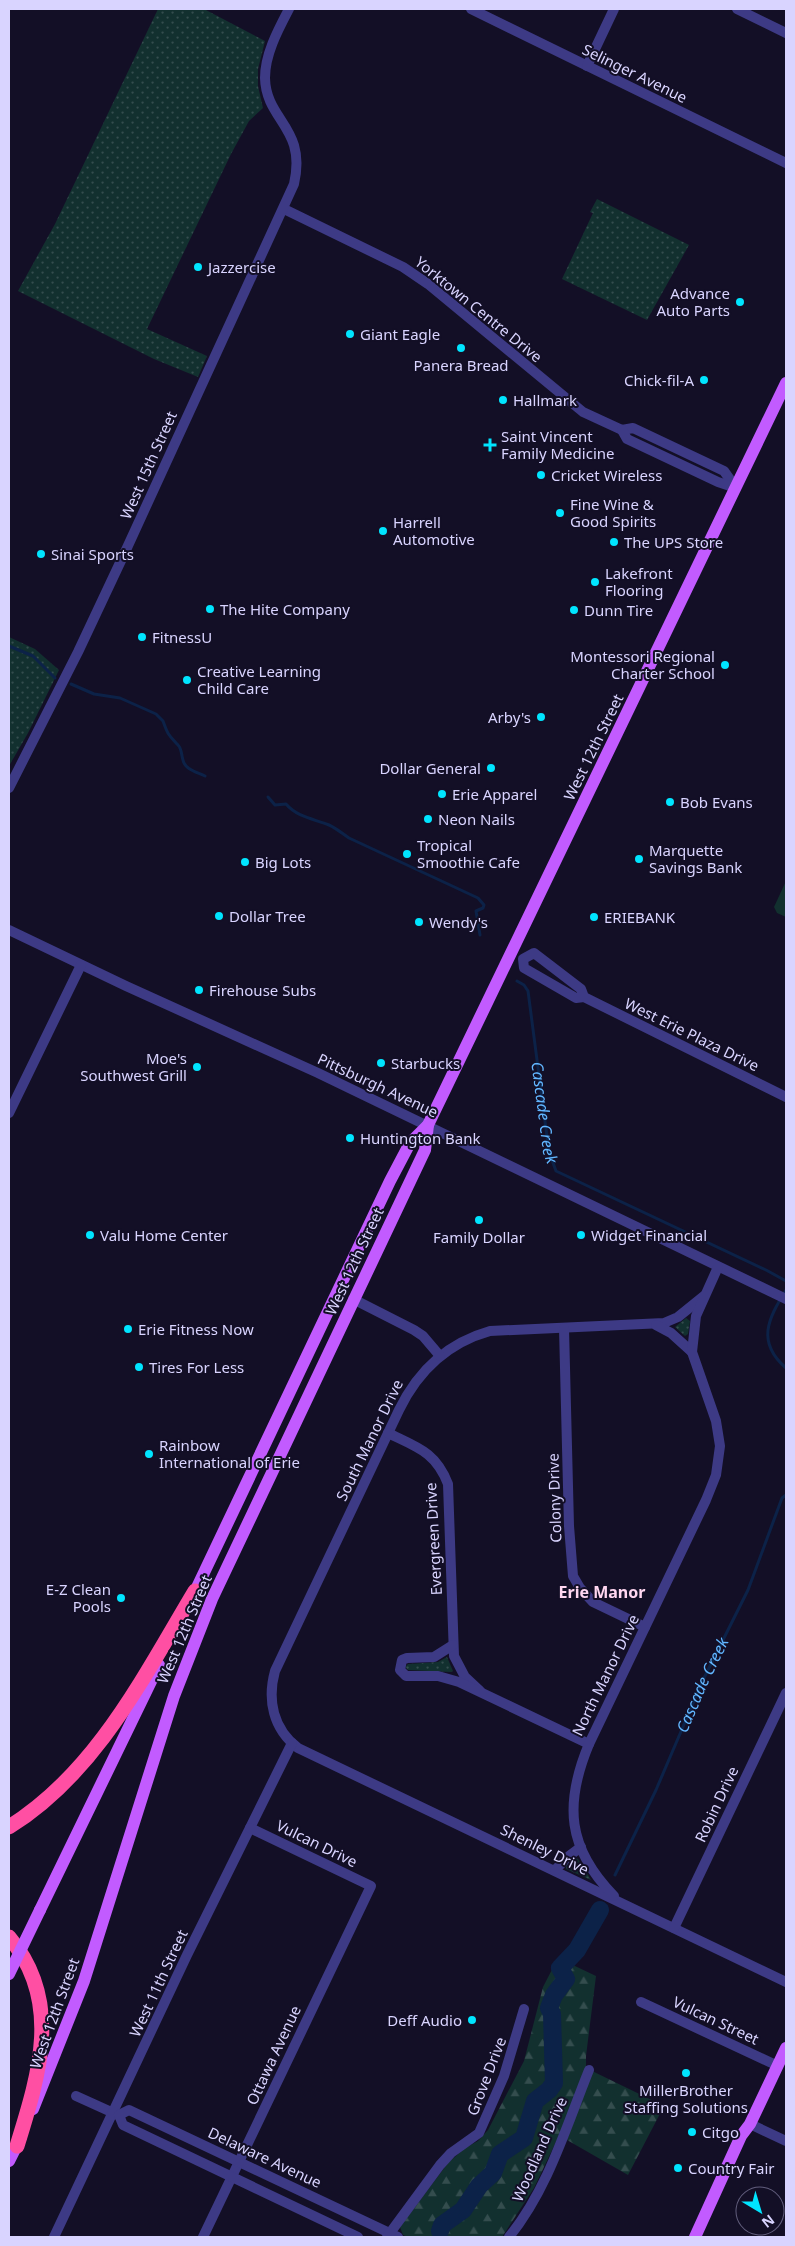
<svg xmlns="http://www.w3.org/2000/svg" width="795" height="2246" font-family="'Noto Sans',sans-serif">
	<defs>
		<pattern id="grass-dots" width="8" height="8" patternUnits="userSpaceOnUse" patternTransform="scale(1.25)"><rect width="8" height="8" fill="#12302f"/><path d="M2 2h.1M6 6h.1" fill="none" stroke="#344d4e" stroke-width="1.8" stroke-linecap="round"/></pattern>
		<pattern id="forest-firs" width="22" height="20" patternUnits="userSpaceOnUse" patternTransform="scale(1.25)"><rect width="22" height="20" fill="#12302f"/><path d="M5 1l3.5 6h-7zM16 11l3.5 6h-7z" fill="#344d4e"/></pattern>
	</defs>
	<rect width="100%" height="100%" fill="#130f26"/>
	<!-- grass -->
	<g fill="url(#grass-dots)">
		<path d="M 158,9 L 204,9 L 265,41 L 258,69 L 258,86 L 263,108 L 249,121 L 231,154 L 147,329 L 207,356 L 198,377 L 154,359 L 18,291 L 55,224 Z"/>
		<path d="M 597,199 L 689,245 L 647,320 L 562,279 L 593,213 L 590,212 Z"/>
		<path d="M 9,637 L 35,649 L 59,670 L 28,733 L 9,766 Z"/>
		<path d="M 686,1318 L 690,1321 L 688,1334 L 685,1336 L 675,1327 Z"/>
		<path d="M 447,1657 L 453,1671 L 451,1672 L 408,1670 L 405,1667 L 408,1664 L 438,1662 Z"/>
		<path d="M 575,1858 L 578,1859 L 591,1880 L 566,1869 L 566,1865 Z"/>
	</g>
	<!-- forest -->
	<path fill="url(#forest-firs)" d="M 558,1958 L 596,1976 L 586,2056 L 586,2066 L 590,2070 L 664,2106 L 628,2175 L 567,2140 L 589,2080 L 563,2127 L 534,2188 L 502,2237 L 408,2237 L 403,2235 L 400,2227 L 448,2163 L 465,2148 L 478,2141 L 488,2130 L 524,2061 L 543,1987 Z"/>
	<!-- park -->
	<path fill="#12302f" d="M 786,881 L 786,917 L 777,913 L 774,907 Z"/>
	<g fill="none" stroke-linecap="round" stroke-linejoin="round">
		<!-- stream -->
		<g stroke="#0c2248" stroke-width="3">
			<path d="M 9,646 L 33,656 L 55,678"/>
			<path d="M 71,684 L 94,694 L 120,698 L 156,714 L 163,721 C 168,735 168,734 178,745 C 182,749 181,754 183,760 C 185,770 197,772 205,776"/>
			<path d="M 268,797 L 275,805 L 286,804 C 297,817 314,819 329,825 C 336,828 343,834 349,838 L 478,898 L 484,905 L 483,908 L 476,911 L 480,935"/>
			<path id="s1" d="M 517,981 L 524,985 L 528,991 L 549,1152 L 556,1171 L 766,1270 L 786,1281"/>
			<path d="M 786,1290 C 768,1319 756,1342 786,1368"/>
			<path id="s2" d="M 615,1875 L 656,1790 L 703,1680 L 748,1590 L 782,1498 L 786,1495"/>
		</g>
		<!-- river -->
		<path stroke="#0c2248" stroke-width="18" d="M 440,2231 L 442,2225 L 463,2210 L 479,2186 L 493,2173 L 500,2154 L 524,2138 L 535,2101 L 549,2090 L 554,2083 L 552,2014 L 549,2008 L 554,1995 L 566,1979 L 560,1968 L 577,1950 L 600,1910"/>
		<!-- minor -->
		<g stroke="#3d3a85" stroke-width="10">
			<path d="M 471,9 L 786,163"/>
			<path d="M 737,9 L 786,33"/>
			<path d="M 587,66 L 614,9"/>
			<path d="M 284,209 L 403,267 L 428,284 L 583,412 L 622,430 L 633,428 L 724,471 L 736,488"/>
			<path d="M 622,430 L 627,439 L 718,482 L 736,488"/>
			<path d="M 9,788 L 78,652 L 126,550 L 294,184 C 307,127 266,121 265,78 C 265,54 278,30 289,9"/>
			<path d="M 9,930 L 126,986 L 318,1073 L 786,1299"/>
			<path d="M 584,997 L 581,989 L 534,953 L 523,959 L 524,968 L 576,998 L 584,997 L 786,1097"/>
			<path d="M 9,1113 L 81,965"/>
			<path d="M 704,1296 L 678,1317 L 664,1323 L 490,1331 C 447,1343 418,1371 399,1410 L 275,1671 C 267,1700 273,1729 298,1748 L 786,1982"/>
			<path d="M 353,1299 L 414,1330 L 423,1336 L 440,1356"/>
			<path d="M 656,1325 L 671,1333 L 692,1352"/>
			<path d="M 564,1328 L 569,1526 L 573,1576 L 580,1588 L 593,1602 L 645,1627"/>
			<path d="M 388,1433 C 417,1447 436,1452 448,1484 L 454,1656 L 465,1677 L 480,1691"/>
			<path d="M 453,1645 L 434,1657 L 407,1658 L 402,1660 L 400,1670 L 406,1676 L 438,1676 L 459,1682 L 589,1744"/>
			<path d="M 555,1870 L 569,1856 L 581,1847"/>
			<path d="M 614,1896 C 567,1848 564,1804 589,1744 L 706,1500 L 716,1475 L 720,1446 L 716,1421 L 692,1352 L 696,1316 L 718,1267"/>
			<path d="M 674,1928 L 786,1693"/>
			<path d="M 641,2002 L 778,2066"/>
			<path d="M 76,2096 L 118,2115"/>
			<path d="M 750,2124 L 786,2141"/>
			<path d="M 54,2237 L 187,1955 L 292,1743"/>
			<path d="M 203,2237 L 371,1886 L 250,1828"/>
			<path d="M 358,2237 L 123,2125 L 119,2115 L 129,2110 L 398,2237"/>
			<path d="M 387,2237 L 440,2165 L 451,2153 L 479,2133 L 504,2076 L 524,2009"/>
			<path d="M 509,2237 C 548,2189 566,2127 589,2070"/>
		</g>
		<!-- major -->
		<g stroke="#c25bff" stroke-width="12">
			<path d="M 191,1600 L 390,1181 L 410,1143 L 428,1125 L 786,383"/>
			<path d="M 40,1910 L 159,1665"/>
			<path d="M 33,2109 L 84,1981 L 174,1696 L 212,1599 L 425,1150 L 428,1125"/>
			<path d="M 9,2161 L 21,2137"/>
			<path d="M 695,2237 L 741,2136 L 750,2124 L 786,2048"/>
		</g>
		<!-- highway -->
		<g stroke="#ff4fa3" stroke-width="15">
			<path d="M 9,1827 C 96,1773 144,1676 195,1591"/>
			<path d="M 9,1937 C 63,2001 39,2075 17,2146"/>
		</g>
		<!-- major-bridge -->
		<path stroke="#c25bff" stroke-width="12" d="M 9,1974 L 40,1910"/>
	</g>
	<!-- markers -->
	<g fill="#00e5ff" stroke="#130f26" stroke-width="2">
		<circle cx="198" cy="267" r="5"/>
		<circle cx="740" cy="302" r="5"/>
		<circle cx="350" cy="334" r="5"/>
		<circle cx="461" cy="348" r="5"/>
		<circle cx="704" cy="380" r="5"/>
		<circle cx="503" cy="400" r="5"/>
		<path d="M487.5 437.5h5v5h5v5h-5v5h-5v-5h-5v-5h5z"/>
		<circle cx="541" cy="475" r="5"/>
		<circle cx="560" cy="513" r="5"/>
		<circle cx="383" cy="531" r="5"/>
		<circle cx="614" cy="542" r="5"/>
		<circle cx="41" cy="554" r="5"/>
		<circle cx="595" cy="582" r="5"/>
		<circle cx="210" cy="609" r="5"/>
		<circle cx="574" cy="610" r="5"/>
		<circle cx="142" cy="637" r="5"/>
		<circle cx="725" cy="665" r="5"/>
		<circle cx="187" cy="680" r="5"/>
		<circle cx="541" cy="717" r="5"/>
		<circle cx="491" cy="768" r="5"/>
		<circle cx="442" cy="794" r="5"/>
		<circle cx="670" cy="802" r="5"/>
		<circle cx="428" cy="819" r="5"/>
		<circle cx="407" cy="854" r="5"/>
		<circle cx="639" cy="859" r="5"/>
		<circle cx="245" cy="862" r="5"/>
		<circle cx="219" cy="916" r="5"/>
		<circle cx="594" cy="917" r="5"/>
		<circle cx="419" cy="922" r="5"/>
		<circle cx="199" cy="990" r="5"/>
		<circle cx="381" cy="1063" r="5"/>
		<circle cx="197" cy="1067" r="5"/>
		<circle cx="350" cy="1138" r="5"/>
		<circle cx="479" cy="1220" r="5"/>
		<circle cx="90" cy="1235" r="5"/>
		<circle cx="581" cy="1235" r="5"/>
		<circle cx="128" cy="1329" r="5"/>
		<circle cx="139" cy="1367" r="5"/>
		<circle cx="149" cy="1454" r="5"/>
		<circle cx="121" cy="1598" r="5"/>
		<circle cx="472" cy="2020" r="5"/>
		<circle cx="686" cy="2073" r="5"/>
		<circle cx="692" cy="2132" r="5"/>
		<circle cx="678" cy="2168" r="5"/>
	</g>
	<g text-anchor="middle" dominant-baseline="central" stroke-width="4" stroke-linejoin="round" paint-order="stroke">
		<!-- street labels -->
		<g font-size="15" fill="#d9d4ff" stroke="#130f26">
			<text transform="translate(635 73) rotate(26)">Selinger Avenue</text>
			<text transform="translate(479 309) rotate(39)">Yorktown Centre Drive</text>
			<text transform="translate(148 465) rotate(-66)">West 15th Street</text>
			<text transform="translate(593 747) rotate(-64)">West 12th Street</text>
			<text transform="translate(692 1034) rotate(26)">West Erie Plaza Drive</text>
			<text transform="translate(378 1085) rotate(25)">Pittsburgh Avenue</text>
			<text transform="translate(354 1261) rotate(-65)">West 12th Street</text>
			<text transform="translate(369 1440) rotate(-64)">South Manor Drive</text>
			<text transform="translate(554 1498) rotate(-92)">Colony Drive</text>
			<text transform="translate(433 1539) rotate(-93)">Evergreen Drive</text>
			<text transform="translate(184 1629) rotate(-67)">West 12th Street</text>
			<text transform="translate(605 1675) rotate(-64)">North Manor Drive</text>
			<text transform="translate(716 1804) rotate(-65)">Robin Drive</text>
			<text transform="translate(317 1843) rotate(26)">Vulcan Drive</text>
			<text transform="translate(545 1849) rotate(26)">Shenley Drive</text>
			<text transform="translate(158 1983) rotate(-65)">West 11th Street</text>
			<text transform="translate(54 2013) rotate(-70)">West 12th Street</text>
			<text transform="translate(716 2020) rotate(25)">Vulcan Street</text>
			<text transform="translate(273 2055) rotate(-65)">Ottawa Avenue</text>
			<text transform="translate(486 2076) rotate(-69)">Grove Drive</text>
			<text transform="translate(539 2149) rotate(-66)">Woodland Drive</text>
			<text transform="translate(265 2157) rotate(25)">Delaware Avenue</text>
		</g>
		<!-- poi labels -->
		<g font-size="15" fill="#d9d4ff" stroke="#130f26" text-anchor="start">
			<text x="208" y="267">Jazzercise</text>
			<text x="730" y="293" text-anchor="end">Advance<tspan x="730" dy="17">Auto Parts</tspan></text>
			<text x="360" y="334">Giant Eagle</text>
			<text x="461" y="365" text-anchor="middle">Panera Bread</text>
			<text x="694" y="380" text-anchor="end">Chick-fil-A</text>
			<text x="513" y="400">Hallmark</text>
			<text x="501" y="436">Saint Vincent<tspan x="501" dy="17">Family Medicine</tspan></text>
			<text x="551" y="475">Cricket Wireless</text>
			<text x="570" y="504">Fine Wine &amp;<tspan x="570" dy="17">Good Spirits</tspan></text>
			<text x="393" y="522">Harrell<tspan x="393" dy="17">Automotive</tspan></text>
			<text x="624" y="542">The UPS Store</text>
			<text x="51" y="554">Sinai Sports</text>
			<text x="605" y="573">Lakefront<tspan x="605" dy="17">Flooring</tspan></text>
			<text x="220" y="609">The Hite Company</text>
			<text x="584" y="610">Dunn Tire</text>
			<text x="152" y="637">FitnessU</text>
			<text x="715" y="656" text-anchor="end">Montessori Regional<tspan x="715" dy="17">Charter School</tspan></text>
			<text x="197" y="671">Creative Learning<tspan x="197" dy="17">Child Care</tspan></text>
			<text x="531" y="717" text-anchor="end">Arby's</text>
			<text x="481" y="768" text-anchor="end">Dollar General</text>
			<text x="452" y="794">Erie Apparel</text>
			<text x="680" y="802">Bob Evans</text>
			<text x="438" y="819">Neon Nails</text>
			<text x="417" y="845">Tropical<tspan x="417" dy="17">Smoothie Cafe</tspan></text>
			<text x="649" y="850">Marquette<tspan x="649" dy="17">Savings Bank</tspan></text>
			<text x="255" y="862">Big Lots</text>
			<text x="229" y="916">Dollar Tree</text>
			<text x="604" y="917">ERIEBANK</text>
			<text x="429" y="922">Wendy's</text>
			<text x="209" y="990">Firehouse Subs</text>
			<text x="187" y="1058" text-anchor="end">Moe's<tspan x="187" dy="17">Southwest Grill</tspan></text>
			<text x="391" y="1063">Starbucks</text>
			<text x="360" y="1138">Huntington Bank</text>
			<text x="100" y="1235">Valu Home Center</text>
			<text x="591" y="1235">Widget Financial</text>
			<text x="479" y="1237" text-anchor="middle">Family Dollar</text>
			<text x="138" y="1329">Erie Fitness Now</text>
			<text x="149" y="1367">Tires For Less</text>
			<text x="159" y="1445">Rainbow<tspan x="159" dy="17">International of Erie</tspan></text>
			<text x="111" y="1589" text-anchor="end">E-Z Clean<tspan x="111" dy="17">Pools</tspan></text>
			<text x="462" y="2020" text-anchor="end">Deff Audio</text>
			<text x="686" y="2090" text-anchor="middle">MillerBrother<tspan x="686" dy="17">Staffing Solutions</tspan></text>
			<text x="702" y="2132">Citgo</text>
			<text x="688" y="2168">Country Fair</text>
		</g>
		<!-- water labels -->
		<g font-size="16" font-style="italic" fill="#62b6ff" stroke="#130f26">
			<text stroke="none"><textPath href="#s1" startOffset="138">Cascade Creek</textPath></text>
			<text stroke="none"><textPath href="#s2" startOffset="209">Cascade Creek</textPath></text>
		</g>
		<!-- neighbourhood labels -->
		<g font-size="16" font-weight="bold" fill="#ffd6f0" stroke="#130f26">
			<text x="602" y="1592">Erie Manor</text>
		</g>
	</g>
	<!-- border -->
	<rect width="795" height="2246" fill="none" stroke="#d9d4ff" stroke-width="20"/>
	<!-- north arrow -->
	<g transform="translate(760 2211) rotate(142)"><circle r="24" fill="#130f26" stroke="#625e7d"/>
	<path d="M0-4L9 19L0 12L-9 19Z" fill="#00e5ff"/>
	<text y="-8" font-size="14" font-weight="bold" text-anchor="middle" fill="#d9d4ff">N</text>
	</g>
</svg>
